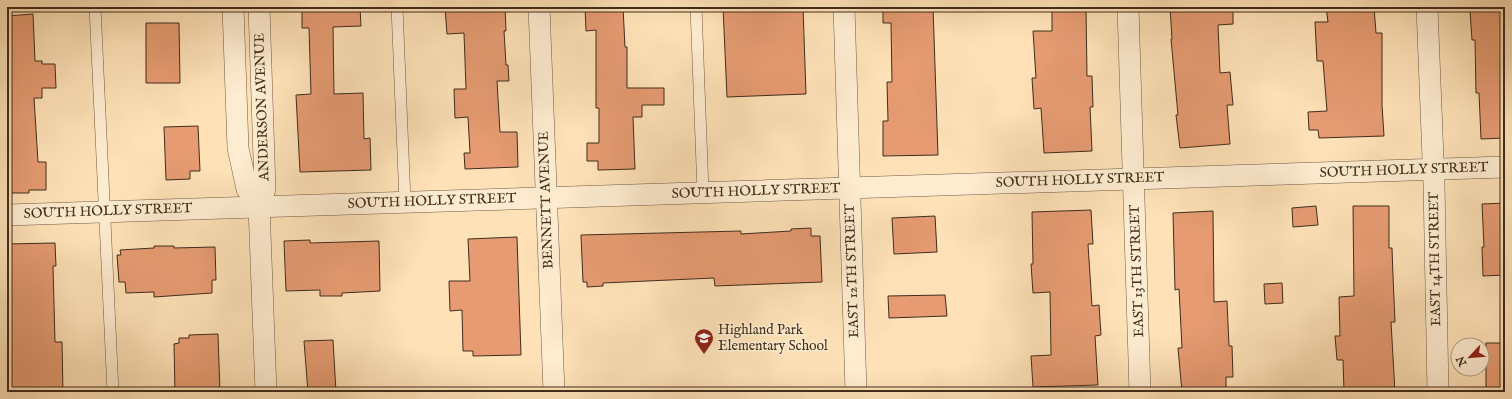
<svg xmlns="http://www.w3.org/2000/svg" width="1512" height="399" font-family="'IM FELL English',serif">
	<rect width="100%" height="100%" fill="#fee1b7"/>
	<filter id="stains"><feTurbulence type="fractalNoise" baseFrequency=".005" numOctaves="4"/><feColorMatrix values="0 0 0 0 .2 0 0 0 0 .09 0 0 0 0 .02 0 0 0 .5 -.17"/></filter>
	<radialGradient id="worn" r=".72"><stop offset=".6" stop-color="#630" stop-opacity="0"/><stop offset="1" stop-color="#630" stop-opacity=".3"/></radialGradient>
	<!-- building -->
	<g fill="#e69b72" stroke="#402d1b">
		<path d="M 302,7 L 360,7 L 361,26 L 333,27 L 334,94 L 363,93 L 364,139 L 370,138 L 371,170 L 300,172 L 296,95 L 311,94 L 309,28 L 302,28 Z"/>
		<path d="M 445,7 L 505,7 L 506,31 L 504,31 L 506,65 L 508,65 L 509,81 L 497,81 L 500,132 L 517,132 L 518,167 L 465,169 L 464,153 L 470,153 L 468,117 L 455,118 L 454,89 L 466,89 L 464,33 L 447,34 Z"/>
		<path d="M 585,7 L 623,7 L 625,47 L 627,47 L 627,88 L 664,88 L 664,105 L 642,105 L 642,117 L 633,117 L 635,169 L 598,170 L 598,161 L 587,161 L 587,143 L 599,143 L 599,108 L 596,108 L 596,30 L 586,31 Z"/>
		<path d="M 723,7 L 803,7 L 806,94 L 727,97 Z"/>
		<path d="M 883,7 L 933,7 L 938,155 L 883,156 L 883,121 L 888,121 L 887,82 L 892,82 L 891,23 L 883,23 Z"/>
		<path d="M 1052,7 L 1086,7 L 1087,76 L 1092,76 L 1093,107 L 1090,107 L 1092,151 L 1044,153 L 1041,108 L 1034,109 L 1032,78 L 1036,78 L 1033,31 L 1052,31 Z"/>
		<path d="M 1170,7 L 1233,7 L 1233,24 L 1218,25 L 1220,73 L 1230,72 L 1233,105 L 1227,105 L 1230,144 L 1180,148 L 1176,115 L 1178,115 L 1171,39 L 1172,39 Z"/>
		<path d="M 1326,7 L 1374,7 L 1376,33 L 1382,33 L 1382,105 L 1384,136 L 1319,138 L 1318,130 L 1309,130 L 1308,112 L 1327,111 L 1323,61 L 1317,61 L 1315,22 L 1328,22 Z"/>
		<path d="M 1505,9 L 1505,138 L 1481,139 L 1479,93 L 1476,93 L 1475,40 L 1472,40 L 1470,11 Z"/>
		<path d="M 33,14 L 35,61 L 42,61 L 42,64 L 55,64 L 56,88 L 42,88 L 42,98 L 34,98 L 38,162 L 46,162 L 46,190 L 29,190 L 29,193 L 12,193 L 12,191 L 7,191 L 7,16 Z"/>
		<path d="M 146,23 L 179,23 L 180,83 L 146,83 Z"/>
		<path d="M 198,126 L 200,171 L 190,171 L 190,179 L 166,180 L 164,127 Z"/>
		<path d="M 1505,203 L 1505,275 L 1483,276 L 1482,247 L 1484,247 L 1482,204 Z"/>
		<path d="M 1316,206 L 1318,225 L 1293,227 L 1292,208 Z"/>
		<path d="M 1353,206 L 1389,206 L 1389,248 L 1392,248 L 1393,276 L 1395,322 L 1391,322 L 1395,392 L 1344,392 L 1343,360 L 1337,360 L 1335,336 L 1340,336 L 1339,297 L 1354,296 Z"/>
		<path d="M 1091,210 L 1093,244 L 1088,244 L 1092,306 L 1099,305 L 1101,335 L 1095,336 L 1098,385 L 1033,387 L 1031,356 L 1051,355 L 1050,292 L 1033,293 L 1031,264 L 1033,264 L 1032,212 Z"/>
		<path d="M 1213,211 L 1214,302 L 1227,301 L 1229,346 L 1232,346 L 1233,377 L 1226,377 L 1226,392 L 1182,392 L 1178,348 L 1182,348 L 1179,289 L 1175,290 L 1173,213 Z"/>
		<path d="M 935,216 L 937,252 L 894,254 L 892,218 Z"/>
		<path d="M 811,228 L 811,236 L 820,236 L 822,282 L 715,286 L 714,278 L 603,283 L 603,286 L 587,287 L 587,282 L 583,282 L 581,235 L 741,231 L 741,234 L 791,231 L 791,229 Z"/>
		<path d="M 517,237 L 521,355 L 473,356 L 473,351 L 463,351 L 462,310 L 450,311 L 449,281 L 470,281 L 468,239 Z"/>
		<path d="M 310,240 L 310,243 L 379,241 L 380,291 L 342,293 L 342,296 L 320,296 L 320,290 L 286,291 L 284,241 Z"/>
		<path d="M 55,243 L 56,266 L 53,266 L 55,342 L 62,342 L 63,392 L 7,392 L 7,244 Z"/>
		<path d="M 154,246 L 174,246 L 174,248 L 215,247 L 216,280 L 212,280 L 212,293 L 154,297 L 154,292 L 126,293 L 125,282 L 119,282 L 117,255 L 121,255 L 120,250 L 154,248 Z"/>
		<path d="M 1282,283 L 1283,303 L 1265,304 L 1264,284 Z"/>
		<path d="M 945,295 L 947,316 L 889,318 L 888,296 Z"/>
		<path d="M 218,334 L 220,392 L 175,392 L 174,344 L 179,343 L 179,338 L 189,338 L 189,335 Z"/>
		<path d="M 333,340 L 336,392 L 308,392 L 304,341 Z"/>
		<rect x="1486" y="343" width="19" height="49"/>
	</g>
	<g fill="none" stroke-linecap="round" stroke-linejoin="round">
		<!-- lane casing -->
		<g stroke="#705a42" stroke-width="12">
			<g id="lane">
				<path d="M 95,7 L 113,392"/>
				<path d="M 397,7 L 405,202"/>
				<path d="M 696,7 L 703,192"/>
			</g>
		</g>
		<!-- street casing -->
		<g stroke="#705a42" stroke-width="22">
			<g id="street">
				<path d="M 233,7 L 238,148 L 247,189 L 259,206"/>
				<path d="M 259,7 L 265,189 L 259,206 L 266,392"/>
				<path d="M 539,7 L 554,392"/>
				<path d="M 844,7 L 856,392"/>
				<path d="M 1128,7 L 1140,392"/>
				<path d="M 1427,7 L 1434,184 L 1438,392"/>
				<path d="M 7,215 L 1505,167"/>
			</g>
		</g>
		<!-- lane -->
		<use href="#lane" stroke="#feecd0" stroke-width="11"/>
		<!-- street -->
		<use href="#street" stroke="#feecd0" stroke-width="21"/>
	</g>
	<!-- icons -->
	<defs>
		<g id="school-pin" transform="scale(1)"><path d="M0 17L-7.5 6A9.5 9.5 0 1 1 7.5 6Z" fill="#8f2418" stroke="#feecd0"/><path d="M0-5L7-2L0 1L-7-2ZM-4 1L0 2.5L4 1V4Q0 6-4 4Z" fill="#fff"/></g>
	</defs>
	<g fill-rule="evenodd">
		<use href="#school-pin" x="704" y="338"/>
	</g>
	<g text-anchor="middle" dominant-baseline="central" stroke-width="3" stroke-linejoin="round" paint-order="stroke">
		<!-- street labels -->
		<g font-size="14" fill="#402d1b" stroke="#feecd0">
			<text transform="translate(262 107) rotate(-92)">ANDERSON AVENUE</text>
			<text transform="translate(1404 170) rotate(-2)">SOUTH HOLLY STREET</text>
			<text transform="translate(1080 180) rotate(-2)">SOUTH HOLLY STREET</text>
			<text transform="translate(756 191) rotate(-2)">SOUTH HOLLY STREET</text>
			<text transform="translate(546 200) rotate(-92)">BENNETT AVENUE</text>
			<text transform="translate(432 201) rotate(-2)">SOUTH HOLLY STREET</text>
			<text transform="translate(108 211) rotate(-2)">SOUTH HOLLY STREET</text>
			<text transform="translate(1435 259) rotate(-91)">EAST 14TH STREET</text>
			<text transform="translate(852 271) rotate(-92)">EAST 12TH STREET</text>
			<text transform="translate(1137 271) rotate(-92)">EAST 13TH STREET</text>
		</g>
		<!-- poi labels -->
		<g font-size="14" fill="#402d1b" stroke="#feecd0" text-anchor="start">
			<text x="718" y="330">Highland Park<tspan x="718" dy="16">Elementary School</tspan></text>
		</g>
	</g>
	<!-- margin -->
	<rect width="1512" height="399" fill="none" stroke="#fee1b7" stroke-width="24"/>
	<rect x="8" y="8" width="1496" height="383" fill="none" stroke="#402d1b" stroke-width="2"/>
	<rect x="12" y="12" width="1488" height="375" fill="none" stroke="#402d1b"/>
	<!-- north arrow -->
	<g transform="translate(1470 357) rotate(244)"><circle r="19" fill="#feecd0" stroke="#b2a088"/>
	<path d="M0-3L7 15L0 10L-7 15Z" fill="#8f2418"/>
	<text y="-6" font-size="11" font-weight="bold" text-anchor="middle" fill="#402d1b">N</text>
	</g>
	<rect width="100%" height="100%" filter="url(#stains)"/>
	<rect width="100%" height="100%" fill="url(#worn)"/>
</svg>
